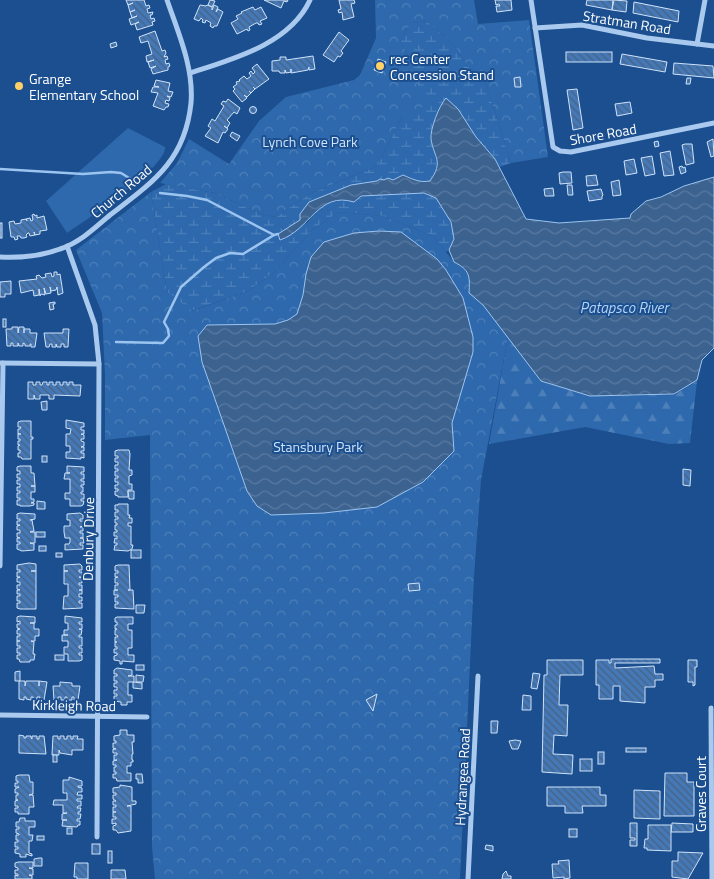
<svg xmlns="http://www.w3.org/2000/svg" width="714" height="879" font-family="'Titillium Web',sans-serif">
	<defs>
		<pattern id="forest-firs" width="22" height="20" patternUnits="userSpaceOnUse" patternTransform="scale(1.25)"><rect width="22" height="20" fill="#2e69ad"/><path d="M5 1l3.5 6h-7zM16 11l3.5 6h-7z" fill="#4d80b9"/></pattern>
		<pattern id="wetland-marsh" width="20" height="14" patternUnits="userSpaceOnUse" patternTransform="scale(1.25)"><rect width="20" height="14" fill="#2e69ad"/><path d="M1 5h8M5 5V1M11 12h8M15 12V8" fill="none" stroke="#4d80b9"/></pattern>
		<pattern id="park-crowns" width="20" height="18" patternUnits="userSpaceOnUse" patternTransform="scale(1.25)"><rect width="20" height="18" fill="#2e69ad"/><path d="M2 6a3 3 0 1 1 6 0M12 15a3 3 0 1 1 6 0" fill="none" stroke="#4d80b9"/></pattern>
		<pattern id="water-waves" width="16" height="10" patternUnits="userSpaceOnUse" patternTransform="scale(1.25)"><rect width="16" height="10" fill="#3c6290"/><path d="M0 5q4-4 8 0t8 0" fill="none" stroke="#597aa1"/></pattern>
		<pattern id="building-back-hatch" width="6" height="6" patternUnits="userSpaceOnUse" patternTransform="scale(1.25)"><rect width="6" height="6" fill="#4478b7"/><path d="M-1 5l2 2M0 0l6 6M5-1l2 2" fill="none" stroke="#486282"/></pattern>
	</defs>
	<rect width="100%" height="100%" fill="#1b4f8f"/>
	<!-- green -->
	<path fill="#2e69ad" d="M 128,128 L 165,147 C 167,167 85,221 67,233 L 46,201 Z"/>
	<!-- forest -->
	<path fill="url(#forest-firs)" d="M 508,337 L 541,381 L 590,396 L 674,395 L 697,381 L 690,443 L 669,444 L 585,427 L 489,444 Z"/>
	<!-- wetland -->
	<path fill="url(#wetland-marsh)" d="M 427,21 L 455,46 L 467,66 L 484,77 L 511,163 L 500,167 L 495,159 L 476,137 L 458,109 L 431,138 C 436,155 442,164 430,181 L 425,182 L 416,181 L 408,177 L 399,177 L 393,181 L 384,180 L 351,185 L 292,227 L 280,232 L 307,223 L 320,207 L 331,202 L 347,200 L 354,202 L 361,196 C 378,195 420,188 435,197 C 440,201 451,220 452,227 C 454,237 455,246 446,252 L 433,236 L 383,216 L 339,212 L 312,230 L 273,273 L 248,291 L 191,311 L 167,292 L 151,192 L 166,184 L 215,193 L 261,214 L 276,217 L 309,194 L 377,166 L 402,117 L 409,57 L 400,41 L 411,23 Z"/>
	<!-- park -->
	<g fill="url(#park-crowns)">
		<path d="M 375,0 L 474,0 L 478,24 L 529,20 L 548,157 L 511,163 L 484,77 L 467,66 L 455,46 L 427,21 L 411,23 L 400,41 L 409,57 L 425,106 L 402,117 L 377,166 L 309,194 L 276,217 L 261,214 L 215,193 L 160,183 L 177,163 L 189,139 L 229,164 L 259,121 L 286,97 L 354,80 L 360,75 L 376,38 Z"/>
		<path d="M 151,192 L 167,292 L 192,311 L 248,291 L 273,273 L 312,230 L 339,212 L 383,216 L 433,236 L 454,262 L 463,266 L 470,276 L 469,293 L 483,305 L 508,337 L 481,480 L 474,577 L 460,879 L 155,879 L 152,847 L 150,435 L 105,440 L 105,374 L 102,313 L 76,250 Z"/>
	</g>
	<!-- water -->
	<g fill="url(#water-waves)" stroke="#9cc4f0">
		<path d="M 446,98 L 458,109 L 476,137 L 495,159 L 526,219 L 559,223 L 630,218 L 631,214 L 646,201 L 661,197 L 684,186 L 714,177 L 714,348 L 702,360 L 697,380 L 674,394 L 590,396 L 541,381 L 483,305 L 469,293 C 470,276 470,270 454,262 L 449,250 L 454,239 L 451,222 L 436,198 L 424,193 L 361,196 L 354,202 C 318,191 310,230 280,240 L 278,234 L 300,220 L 300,214 L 309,202 L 351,185 L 377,181 L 380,179 L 384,180 L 388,178 L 393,180 L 403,175 C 412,179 420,183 430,181 C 444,161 434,158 431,139 C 430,129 439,106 446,98 Z"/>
		<path d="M 379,231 L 401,232 L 437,259 L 446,270 L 463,298 L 473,337 L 473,352 L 452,423 L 454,451 L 423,482 L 377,507 L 324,513 L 271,515 L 257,506 L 247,491 L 202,362 L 198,336 L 207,325 L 275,324 L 288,320 L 297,314 L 303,295 L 306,274 L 311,257 L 324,242 L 354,233 Z"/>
	</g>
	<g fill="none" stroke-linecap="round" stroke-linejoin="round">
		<!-- stream -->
		<g stroke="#9cc4f0" stroke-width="2.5">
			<path d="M 0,169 L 83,174 L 111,172 L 121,173 L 134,181"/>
			<path d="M 160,193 L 187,196 L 207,200 L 274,235 L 278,234"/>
			<path d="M 116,342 L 163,343 L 169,336 L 168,329 L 164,322 L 181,287 L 204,267 L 216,258 L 230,253 L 243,254 L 274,235"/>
		</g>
	</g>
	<!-- building -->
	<g fill="url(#building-back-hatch)" stroke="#cfe3fa">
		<path d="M 126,0 L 144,0 L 146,6 L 149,5 L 150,8 L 147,9 L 148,13 L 153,12 L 152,15 L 150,15 L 151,19 L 154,18 L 155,21 L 152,22 L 153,25 L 137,30 L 135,24 L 139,22 L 131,25 L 129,19 L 137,16 L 132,18 L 130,12 L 135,10 L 130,12 L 128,5 L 133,3 L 128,5 Z"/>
		<path d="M 210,0 L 215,1 L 212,7 L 208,5 Z"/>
		<path d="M 264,0 L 288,0 L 287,2 L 284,1 L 281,8 Z"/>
		<path d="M 339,0 L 354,0 L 355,3 L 351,4 L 354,17 L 343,20 L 342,12 L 339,13 L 338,10 L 341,9 Z"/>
		<path d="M 495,0 L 511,0 L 512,10 L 497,12 L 496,6 L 500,6 L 499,4 L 496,5 Z"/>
		<path d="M 587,0 L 613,0 L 612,10 L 586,5 Z"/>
		<path d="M 614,0 L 627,1 L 626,12 L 612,10 Z"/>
		<path d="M 634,2 L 679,11 L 678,22 L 633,13 Z"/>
		<path d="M 200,5 L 206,6 L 207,5 L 212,7 L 212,10 L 214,5 L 218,7 L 216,12 L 218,9 L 223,12 L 217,26 L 214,26 L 213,28 L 210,26 L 211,23 L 206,20 L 205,23 L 202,22 L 203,20 L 201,18 L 199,21 L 194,19 Z"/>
		<path d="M 253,7 L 255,10 L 261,7 L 267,18 L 260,21 L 262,24 L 259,25 L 258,23 L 256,23 L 249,27 L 250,30 L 248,31 L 247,29 L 237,34 L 231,23 L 238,19 L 236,16 L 242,13 L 241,12 Z"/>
		<path d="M 155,31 L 162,51 L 165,50 L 166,53 L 164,57 L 167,56 L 168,59 L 165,60 L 166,64 L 169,63 L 170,66 L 168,67 L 168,70 L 153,74 L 151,69 L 156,66 L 150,68 L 148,62 L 154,60 L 147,62 L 146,56 L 152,54 L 148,41 L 141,43 L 139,37 Z"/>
		<path d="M 339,32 L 349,40 L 341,51 L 343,53 L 340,57 L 338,56 L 334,62 L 323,55 Z"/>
		<path d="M 116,42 L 117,46 L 111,48 L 110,44 Z"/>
		<rect x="566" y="52" width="46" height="10"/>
		<path d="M 622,54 L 667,62 L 665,72 L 620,64 Z"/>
		<path d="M 313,56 L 315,69 L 309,70 L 309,67 L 308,70 L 297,72 L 291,73 L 291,69 L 291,72 L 286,73 L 285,70 L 285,73 L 280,73 L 279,71 L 272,71 L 272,61 L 280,60 L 280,57 L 286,57 L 286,60 Z"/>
		<path d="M 378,59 L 386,62 L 382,73 L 374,70 Z"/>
		<path d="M 674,63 L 713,66 L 714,78 L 673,74 Z"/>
		<path d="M 257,64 L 269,79 L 255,89 L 253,87 L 255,89 L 251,93 L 249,91 L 251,93 L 247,97 L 244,95 L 247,98 L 242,102 L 233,91 L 235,89 L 233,87 L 237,84 L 236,82 L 240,81 L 239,80 L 244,76 L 247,79 L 251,76 L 249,73 L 251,71 L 253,74 L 255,72 L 252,68 Z"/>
		<path d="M 520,77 L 521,87 L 515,87 L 514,78 Z"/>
		<path d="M 687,78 L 691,78 L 690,84 L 686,84 Z"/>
		<path d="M 156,80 L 170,83 L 168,91 L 173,92 L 171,97 L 167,96 L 170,98 L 169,101 L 166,100 L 165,103 L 169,104 L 168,107 L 166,107 L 164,110 L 153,106 L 158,93 L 151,92 L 153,87 L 159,87 L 154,86 Z"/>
		<path d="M 577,89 L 583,128 L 573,130 L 567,90 Z"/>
		<path d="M 228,99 L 240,108 L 237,114 L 234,112 L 227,120 L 230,123 L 227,128 L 224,126 L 228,129 L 225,133 L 223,132 L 218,143 L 205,136 L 211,128 L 208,126 L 212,119 L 215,121 L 224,106 L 221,104 L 223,101 L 226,102 Z"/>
		<path d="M 630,102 L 632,113 L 617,116 L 615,104 Z"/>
		<circle cx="253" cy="110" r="3.5"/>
		<path d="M 232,132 L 240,136 L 237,141 L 230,136 Z"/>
		<path d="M 713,139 L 714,156 L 711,157 L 707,142 Z"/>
		<path d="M 658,141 L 659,146 L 655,147 L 654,142 Z"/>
		<path d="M 685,144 L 692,144 L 694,163 L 686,165 L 682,145 Z"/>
		<path d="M 670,151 L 674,175 L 664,176 L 660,153 Z"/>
		<path d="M 652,156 L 655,174 L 645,176 L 641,158 Z"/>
		<path d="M 634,159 L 637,173 L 626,175 L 624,161 Z"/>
		<path d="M 682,166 L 683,168 L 685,167 L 686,172 L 681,174 L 679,167 Z"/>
		<path d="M 563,172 L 571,172 L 572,183 L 560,184 L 559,173 Z"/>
		<path d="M 596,175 L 598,185 L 587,186 L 586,176 Z"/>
		<path d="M 619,180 L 621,195 L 613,196 L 611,182 Z"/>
		<path d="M 567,185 L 572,185 L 573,195 L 568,195 Z"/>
		<path d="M 553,188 L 554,196 L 545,196 L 544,189 Z"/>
		<path d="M 601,189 L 603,195 L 602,196 L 602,199 L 589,201 L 587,191 Z"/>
		<path d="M 34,214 L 35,216 L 37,215 L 37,218 L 44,216 L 47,230 L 40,231 L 40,234 L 35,235 L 34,232 L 35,235 L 30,236 L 29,233 L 28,233 L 26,235 L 27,237 L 24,238 L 21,238 L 20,236 L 17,236 L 18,239 L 15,240 L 14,237 L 11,237 L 9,222 L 14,221 L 15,224 L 21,223 L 21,220 L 26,219 L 27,221 L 26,219 L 30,218 L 31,221 L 33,220 L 32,215 Z"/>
		<rect x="0" y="223" width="2" height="15"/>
		<path d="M 54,272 L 57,272 L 57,275 L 60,274 L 63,293 L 58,295 L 57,287 L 56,290 L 51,291 L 50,287 L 51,293 L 46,294 L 44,288 L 45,295 L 41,294 L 40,296 L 39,289 L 39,295 L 34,296 L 33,290 L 21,293 L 19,281 L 37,279 L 36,276 L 39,275 L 42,278 L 46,277 L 45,274 L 51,273 L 52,277 L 54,276 Z"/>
		<path d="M 11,281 L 11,294 L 5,294 L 5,297 L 0,297 L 0,282 Z"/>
		<path d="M 55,302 L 55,304 L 53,304 L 54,309 L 50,310 L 49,303 Z"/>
		<rect x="3" y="319" width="3" height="8"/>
		<path d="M 12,327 L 18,327 L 18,333 L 19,327 L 24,327 L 24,333 L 24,329 L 30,329 L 30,333 L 37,333 L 35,347 L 31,347 L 31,344 L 30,344 L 30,346 L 25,346 L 25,344 L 23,343 L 23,346 L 19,346 L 18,343 L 18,346 L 13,346 L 13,343 L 11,343 L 11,346 L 7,346 L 6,329 L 12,329 Z"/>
		<path d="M 63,329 L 69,329 L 68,347 L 64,347 L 64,344 L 61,344 L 61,347 L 57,347 L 56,344 L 56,347 L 52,347 L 52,344 L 50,344 L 49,347 L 46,347 L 44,333 L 63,333 Z"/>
		<path d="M 28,382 L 33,382 L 33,385 L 36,385 L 36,382 L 40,382 L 40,385 L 42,385 L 43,382 L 47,382 L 47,385 L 49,385 L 49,382 L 53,382 L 53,385 L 56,385 L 56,382 L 60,382 L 60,385 L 63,385 L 63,382 L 67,382 L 67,385 L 69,385 L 69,382 L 73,382 L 73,385 L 81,385 L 80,396 L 54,395 L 54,399 L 49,399 L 49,395 L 40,395 L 40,399 L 35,399 L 34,395 L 34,399 L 28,399 Z"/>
		<path d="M 47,401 L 47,410 L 42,410 L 41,402 Z"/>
		<path d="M 66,420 L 84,423 L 84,427 L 81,427 L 81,430 L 84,430 L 84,434 L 81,434 L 84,435 L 84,439 L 81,439 L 81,441 L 84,442 L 84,446 L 81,447 L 84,447 L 84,451 L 81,451 L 81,453 L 84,453 L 84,458 L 81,457 L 81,459 L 66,458 L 66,452 L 70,452 L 70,446 L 66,446 L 66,434 L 70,434 L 71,429 L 66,428 Z"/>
		<path d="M 21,421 L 31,421 L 31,437 L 33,437 L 33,439 L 31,439 L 31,459 L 22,459 L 21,457 L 18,457 L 18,453 L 20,453 L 20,450 L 18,450 L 18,446 L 20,445 L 18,445 L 18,441 L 20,441 L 20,439 L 18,439 L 18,434 L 21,434 L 18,434 L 18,429 L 20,429 L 21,427 L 18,427 L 18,422 Z"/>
		<path d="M 118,450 L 129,450 L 130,454 L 129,470 L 132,470 L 132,475 L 129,476 L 129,484 L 132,484 L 132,490 L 128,490 L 128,497 L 118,497 L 118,496 L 115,495 L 115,491 L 118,491 L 118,489 L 115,489 L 115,485 L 118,485 L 118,482 L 115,482 L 115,478 L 118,478 L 118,476 L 115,476 L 115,471 L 118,471 L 118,469 L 115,469 L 115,465 L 118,465 L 118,462 L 115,462 L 115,458 L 118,458 L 118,456 L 115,456 L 115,451 Z"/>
		<rect x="42" y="456" width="5" height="6"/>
		<path d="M 20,466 L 31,466 L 31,473 L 34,473 L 35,486 L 31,486 L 35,486 L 35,492 L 31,492 L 31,499 L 34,499 L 34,502 L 31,503 L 34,503 L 34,505 L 30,506 L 20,506 L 20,505 L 17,505 L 17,500 L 20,500 L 20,498 L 17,498 L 17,493 L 20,493 L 20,491 L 17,491 L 17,487 L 20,487 L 20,484 L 17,484 L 17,480 L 20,480 L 20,478 L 17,478 L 17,474 L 20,474 L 20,471 L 17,471 L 17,467 Z"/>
		<path d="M 67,466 L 84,467 L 84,472 L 81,472 L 81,474 L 84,474 L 84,479 L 81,479 L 81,481 L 84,481 L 84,485 L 81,485 L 81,487 L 83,487 L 83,492 L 81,492 L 81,494 L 84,494 L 84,499 L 81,499 L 81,501 L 84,501 L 83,505 L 81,506 L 70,506 L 70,499 L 65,499 L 65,493 L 70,493 L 70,479 L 64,479 L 65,473 L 70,473 L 67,473 Z"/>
		<path d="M 683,469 L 691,470 L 690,486 L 683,485 Z"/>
		<path d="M 128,491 L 134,491 L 134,499 L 129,499 Z"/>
		<path d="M 37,501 L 45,502 L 45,509 L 37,509 Z"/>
		<path d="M 118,504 L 128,504 L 128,515 L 130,515 L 129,518 L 132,518 L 132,523 L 128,523 L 128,526 L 131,526 L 131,545 L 133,545 L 132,549 L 128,551 L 114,550 L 115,545 L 117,545 L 117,543 L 114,543 L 115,538 L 117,539 L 117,536 L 114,536 L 114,532 L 117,532 L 117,530 L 115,530 L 115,525 L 117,525 L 117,523 L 115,523 L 115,519 L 118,519 L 118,517 L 115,517 L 115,512 L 118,512 L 118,510 L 115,510 L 115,505 L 118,505 Z"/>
		<path d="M 20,513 L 35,514 L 35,519 L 30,520 L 32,520 L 34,531 L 30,532 L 35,532 L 35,543 L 30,543 L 34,544 L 34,550 L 22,551 L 17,549 L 17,544 L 20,544 L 20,542 L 17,542 L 17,538 L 20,538 L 17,537 L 17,533 L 20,533 L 20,530 L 17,530 L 17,526 L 20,525 L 17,525 L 17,521 L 20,521 L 20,519 L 17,519 L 17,514 Z"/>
		<path d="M 80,513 L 83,515 L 83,519 L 80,519 L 80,521 L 83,521 L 83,526 L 80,527 L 83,527 L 83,531 L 80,531 L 80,533 L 83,533 L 83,538 L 80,538 L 83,538 L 84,543 L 80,543 L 80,545 L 83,545 L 83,549 L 65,550 L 65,544 L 69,544 L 70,542 L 70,538 L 65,538 L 64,532 L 64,526 L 70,526 L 70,520 L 67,520 L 67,514 Z"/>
		<rect x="36" y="532" width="9" height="5"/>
		<rect x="39" y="546" width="7" height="5"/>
		<rect x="131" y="550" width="10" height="8"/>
		<rect x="56" y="553" width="6" height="4"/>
		<path d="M 29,563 L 36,564 L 36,571 L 31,571 L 36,571 L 36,609 L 20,609 L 17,608 L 17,603 L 20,603 L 20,601 L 17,601 L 17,596 L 20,596 L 20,594 L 17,594 L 17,590 L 20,590 L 17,589 L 17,585 L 20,585 L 20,582 L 17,582 L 17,578 L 20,577 L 17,577 L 17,572 L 20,572 L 20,570 L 17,570 L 17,565 Z"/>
		<path d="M 80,564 L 82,566 L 82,570 L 79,570 L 79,572 L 82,572 L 82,577 L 79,577 L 82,578 L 82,583 L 79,583 L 79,585 L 82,585 L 82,590 L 79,590 L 82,590 L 82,594 L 79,594 L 79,597 L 82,597 L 82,601 L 79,601 L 79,603 L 82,603 L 82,608 L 63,609 L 64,596 L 68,596 L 68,584 L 64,584 L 64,571 L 68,571 L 64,571 L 64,565 Z"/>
		<path d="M 118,565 L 129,565 L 130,590 L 128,590 L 133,590 L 134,609 L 115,608 L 115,604 L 118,604 L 118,602 L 115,602 L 115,597 L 118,597 L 118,595 L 114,595 L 114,590 L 118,590 L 115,590 L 115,585 L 118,585 L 118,583 L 115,583 L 115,578 L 118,577 L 115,577 L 115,573 L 118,573 L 118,571 L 115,571 L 115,566 Z"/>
		<path d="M 419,583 L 420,590 L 409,591 L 408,584 Z"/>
		<path d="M 136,605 L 145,605 L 144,613 L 136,613 Z"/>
		<path d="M 20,616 L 35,617 L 35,623 L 30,623 L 34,623 L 34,629 L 39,629 L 39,636 L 35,636 L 35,641 L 31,641 L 34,642 L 33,654 L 35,654 L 34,660 L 30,660 L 30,662 L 20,662 L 19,659 L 17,659 L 17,655 L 20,655 L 20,653 L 17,653 L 17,648 L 20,648 L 20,646 L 17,646 L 17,641 L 20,641 L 17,641 L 17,636 L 20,636 L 20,634 L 17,634 L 17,630 L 20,629 L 17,628 L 17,624 L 20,624 L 20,621 L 17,622 L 17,617 Z"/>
		<path d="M 65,616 L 82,618 L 82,622 L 79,622 L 79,624 L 82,624 L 82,629 L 79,629 L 82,630 L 81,635 L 79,635 L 79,637 L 82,637 L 82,646 L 79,646 L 79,648 L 82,648 L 82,653 L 79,653 L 79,655 L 82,655 L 82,660 L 79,661 L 68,661 L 68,654 L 64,654 L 64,647 L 68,647 L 68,641 L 62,641 L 62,635 L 68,635 L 64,635 L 64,630 L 68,630 L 68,623 L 65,623 Z"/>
		<path d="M 117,617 L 133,617 L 133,624 L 128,624 L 128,630 L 132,630 L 132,648 L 128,648 L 128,655 L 134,655 L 134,662 L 122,661 L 122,664 L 120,664 L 120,661 L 114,660 L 114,656 L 117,655 L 117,653 L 114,653 L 114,649 L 117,649 L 117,647 L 115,647 L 115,642 L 117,642 L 115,642 L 115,637 L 118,637 L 117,635 L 115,635 L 115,630 L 117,629 L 115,629 L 115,625 L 117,625 L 117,622 L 115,622 L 115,618 Z"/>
		<rect x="55" y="655" width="9" height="5"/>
		<path d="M 611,659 L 660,659 L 660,663 L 615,663 L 615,668 L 654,666 L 655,674 L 663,674 L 663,680 L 655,680 L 655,687 L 645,687 L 645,703 L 620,701 L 620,686 L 613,686 L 613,699 L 599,699 L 599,685 L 596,685 L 596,660 L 609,660 L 609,663 L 611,663 Z"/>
		<path d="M 547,660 L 583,660 L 583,675 L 560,675 L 559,705 L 568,705 L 567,736 L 554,735 L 553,754 L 573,755 L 572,774 L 542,772 L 544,675 L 547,675 Z"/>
		<path d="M 688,660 L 697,660 L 697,667 L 695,667 L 695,685 L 693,686 L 693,682 L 688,682 Z"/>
		<rect x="136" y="665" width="8" height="5"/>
		<path d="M 117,668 L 132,670 L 132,675 L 128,676 L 134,676 L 134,682 L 128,682 L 128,695 L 132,695 L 132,702 L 127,702 L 127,705 L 121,705 L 121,702 L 114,701 L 114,696 L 117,696 L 117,694 L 114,694 L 114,690 L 117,690 L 117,687 L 114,687 L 114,683 L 117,683 L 117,681 L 114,681 L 114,676 L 117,676 L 117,674 L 114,674 L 114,670 Z"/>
		<path d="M 20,671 L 20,681 L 15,681 L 15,672 Z"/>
		<path d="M 533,673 L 540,674 L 537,689 L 531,688 Z"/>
		<path d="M 136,675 L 144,676 L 143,682 L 136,682 Z"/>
		<path d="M 19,681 L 25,681 L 25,686 L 26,681 L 39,681 L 39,686 L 39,681 L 47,682 L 44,700 L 39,700 L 40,697 L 37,697 L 37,700 L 33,700 L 33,697 L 31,697 L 31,700 L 26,699 L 26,697 L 24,697 L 24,700 L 19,699 Z"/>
		<path d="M 60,682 L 72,683 L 72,686 L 80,686 L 78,700 L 74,700 L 74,697 L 72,697 L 72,700 L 67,700 L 67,697 L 65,697 L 65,700 L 61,700 L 61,697 L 58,697 L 58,700 L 54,700 L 53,686 L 60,686 Z"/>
		<path d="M 133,682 L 142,683 L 142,689 L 133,688 Z"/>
		<path d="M 377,694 L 373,711 L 366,700 Z"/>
		<path d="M 523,695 L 531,696 L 531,710 L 522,710 Z"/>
		<path d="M 491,721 L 498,721 L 497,733 L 491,733 Z"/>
		<path d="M 120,730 L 127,730 L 127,735 L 134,735 L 134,742 L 132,742 L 133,754 L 132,754 L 132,760 L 133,760 L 133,762 L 131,762 L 131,766 L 127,766 L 127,773 L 131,773 L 131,781 L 117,781 L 116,778 L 113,778 L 113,774 L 116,774 L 116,772 L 114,772 L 114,767 L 116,767 L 116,765 L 113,765 L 113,761 L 117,760 L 114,760 L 114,755 L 117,755 L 117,753 L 113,753 L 113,749 L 116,749 L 113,748 L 113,743 L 116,743 L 116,741 L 114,741 L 114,736 L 120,735 Z"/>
		<path d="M 19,735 L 24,736 L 24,738 L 26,738 L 26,736 L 31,736 L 31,738 L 32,739 L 32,736 L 37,736 L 37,739 L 39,739 L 39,736 L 44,736 L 46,754 L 19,753 Z"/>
		<path d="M 53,736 L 58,736 L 58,739 L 60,739 L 60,736 L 64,736 L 64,739 L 67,739 L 67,736 L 71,736 L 71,739 L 73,739 L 73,736 L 78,736 L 77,739 L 83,739 L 83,750 L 72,750 L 72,755 L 60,753 L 59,750 L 59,755 L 52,755 Z"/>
		<path d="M 515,740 L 521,741 L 518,749 L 512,749 L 509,741 Z"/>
		<rect x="626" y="748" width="20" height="4"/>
		<rect x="598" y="752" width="6" height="12"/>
		<rect x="53" y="755" width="4" height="7"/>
		<rect x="580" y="759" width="12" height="12"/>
		<path d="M 665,773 L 687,773 L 687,782 L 694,782 L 694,816 L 664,816 Z"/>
		<path d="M 136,774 L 142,774 L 143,783 L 138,783 L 138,779 L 136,779 Z"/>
		<path d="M 19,775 L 29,775 L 30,782 L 33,782 L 33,794 L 29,795 L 33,795 L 34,807 L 29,807 L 29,814 L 18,814 L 18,812 L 15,812 L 15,808 L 18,808 L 18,806 L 15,806 L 15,801 L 18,800 L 16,800 L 16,795 L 18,795 L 18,793 L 15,793 L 15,789 L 19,787 L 15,787 L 15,783 L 18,783 L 18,781 L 16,781 L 16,776 Z"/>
		<path d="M 69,777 L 82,781 L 82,786 L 78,786 L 78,787 L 82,788 L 82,792 L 78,792 L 77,795 L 82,795 L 82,799 L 77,799 L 77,801 L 81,801 L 81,806 L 78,806 L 77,808 L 81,808 L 80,812 L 78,812 L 78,814 L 81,814 L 80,819 L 77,819 L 77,821 L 80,821 L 80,825 L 78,825 L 77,827 L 62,826 L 63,820 L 67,820 L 62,820 L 62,814 L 67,813 L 63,813 L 63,805 L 53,805 L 54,800 L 67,800 L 67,793 L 63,793 L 63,780 L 69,780 Z"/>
		<path d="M 120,785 L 132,787 L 132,801 L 136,801 L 136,804 L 127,806 L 131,806 L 131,831 L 118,833 L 116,830 L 113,830 L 113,826 L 116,825 L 116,823 L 112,824 L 112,819 L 116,819 L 116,817 L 113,817 L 113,812 L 116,812 L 113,812 L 113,807 L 116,807 L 116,805 L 113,805 L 113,801 L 116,801 L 113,799 L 113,795 L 116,795 L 116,793 L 113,793 L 113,788 L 120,787 Z"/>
		<path d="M 547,787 L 600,787 L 600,795 L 606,795 L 606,806 L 582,806 L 583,813 L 565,813 L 565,806 L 547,806 Z"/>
		<path d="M 634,790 L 660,791 L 660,819 L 634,818 Z"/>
		<path d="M 20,818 L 25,818 L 25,821 L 35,821 L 35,827 L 29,827 L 29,835 L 33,835 L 32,841 L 29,841 L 29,853 L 32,854 L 32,856 L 26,854 L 26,857 L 20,857 L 20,854 L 15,853 L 15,849 L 18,849 L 18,847 L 15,847 L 15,842 L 18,842 L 18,840 L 16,840 L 16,835 L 19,835 L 19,834 L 16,833 L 16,829 L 19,829 L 19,827 L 16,827 L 16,822 L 19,822 Z"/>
		<path d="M 630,823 L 637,823 L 637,846 L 630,846 L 630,840 L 635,840 L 635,838 L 630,838 Z"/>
		<path d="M 672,823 L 693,824 L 693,832 L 671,832 Z"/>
		<path d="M 648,825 L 671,825 L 671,851 L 647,850 L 647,848 L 644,848 L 645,839 L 648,839 Z"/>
		<rect x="67" y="828" width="5" height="6"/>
		<rect x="569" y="829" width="8" height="8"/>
		<rect x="37" y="836" width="7" height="4"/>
		<rect x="92" y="844" width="8" height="10"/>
		<path d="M 486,845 L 493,846 L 493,851 L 485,849 Z"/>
		<rect x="108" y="851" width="4" height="12"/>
		<path d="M 678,852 L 703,853 L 688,879 L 672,877 L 672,861 L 678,861 Z"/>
		<path d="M 39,858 L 42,858 L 42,866 L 34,866 L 34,859 Z"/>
		<path d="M 569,860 L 570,878 L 564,879 L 564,877 L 553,878 L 552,864 L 559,864 L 558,861 Z"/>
		<path d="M 18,862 L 33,862 L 33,868 L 29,868 L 33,869 L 33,875 L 29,875 L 32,876 L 32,879 L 15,879 L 15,875 L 18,876 L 18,874 L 15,874 L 15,870 L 18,870 L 18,868 L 15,867 L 15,863 Z"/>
		<path d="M 75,863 L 88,863 L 88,879 L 77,879 L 77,877 L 74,877 Z"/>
		<path d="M 111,870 L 125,870 L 126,879 L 111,879 Z"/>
		<path d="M 506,871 L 508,876 L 511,876 L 511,879 L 502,879 L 503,874 Z"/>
	</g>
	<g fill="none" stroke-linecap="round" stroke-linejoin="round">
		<!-- minor -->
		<g stroke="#a9c9ee" stroke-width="5">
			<path d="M 531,0 L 553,147 L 560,151 L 571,152 L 714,123"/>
			<path d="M 535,28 L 582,25 L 647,38 L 714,46"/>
			<path d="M 697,44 L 705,0"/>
			<path d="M 190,73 C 233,59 290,44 310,0"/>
			<path d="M 67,246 L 95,325 L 99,364 L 97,837"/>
			<path d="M 0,257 C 20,258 41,256 60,249 C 79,243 95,228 110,215 C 153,182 185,161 191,103 C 194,68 178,32 167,0"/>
			<path d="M 0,363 L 99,364"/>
			<path d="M 0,566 L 3,363"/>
			<path d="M 711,708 L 712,879"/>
			<path d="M 0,715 L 147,717"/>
			<path d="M 468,879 L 478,676"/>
		</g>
	</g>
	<!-- markers -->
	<g fill="#ffd166" stroke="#1b4f8f" stroke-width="2">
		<circle cx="380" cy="66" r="5"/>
		<circle cx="19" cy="86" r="5"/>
	</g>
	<g text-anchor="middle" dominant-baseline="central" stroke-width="4" stroke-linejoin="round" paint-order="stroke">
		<!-- street labels -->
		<g font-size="14" fill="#fff" stroke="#1b4f8f">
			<text transform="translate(627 22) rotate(9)">Stratman Road</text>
			<text transform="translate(603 134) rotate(-10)">Shore Road</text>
			<text transform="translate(121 191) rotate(-40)">Church Road</text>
			<text transform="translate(88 539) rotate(-89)">Denbury Drive</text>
			<text transform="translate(74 705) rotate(1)">Kirkleigh Road</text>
			<text transform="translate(462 777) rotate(-87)">Hydrangea Road</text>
			<text transform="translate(700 794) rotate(-90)">Graves Court</text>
		</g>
		<!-- poi labels -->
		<g font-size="14" fill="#fff" stroke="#1b4f8f" text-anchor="start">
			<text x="390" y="58">rec Center<tspan x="390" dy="16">Concession Stand</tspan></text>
			<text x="29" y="78">Grange<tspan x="29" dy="16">Elementary School</tspan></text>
		</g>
		<!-- park labels -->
		<g font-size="14" fill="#cfe3fa" stroke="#1b4f8f">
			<text x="310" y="141">Lynch Cove Park</text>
			<text x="318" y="446">Stansbury Park</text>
		</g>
		<!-- water labels -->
		<g font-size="15" font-style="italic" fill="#b5d3f5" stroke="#1b4f8f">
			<text x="624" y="307">Patapsco River</text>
		</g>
	</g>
</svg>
